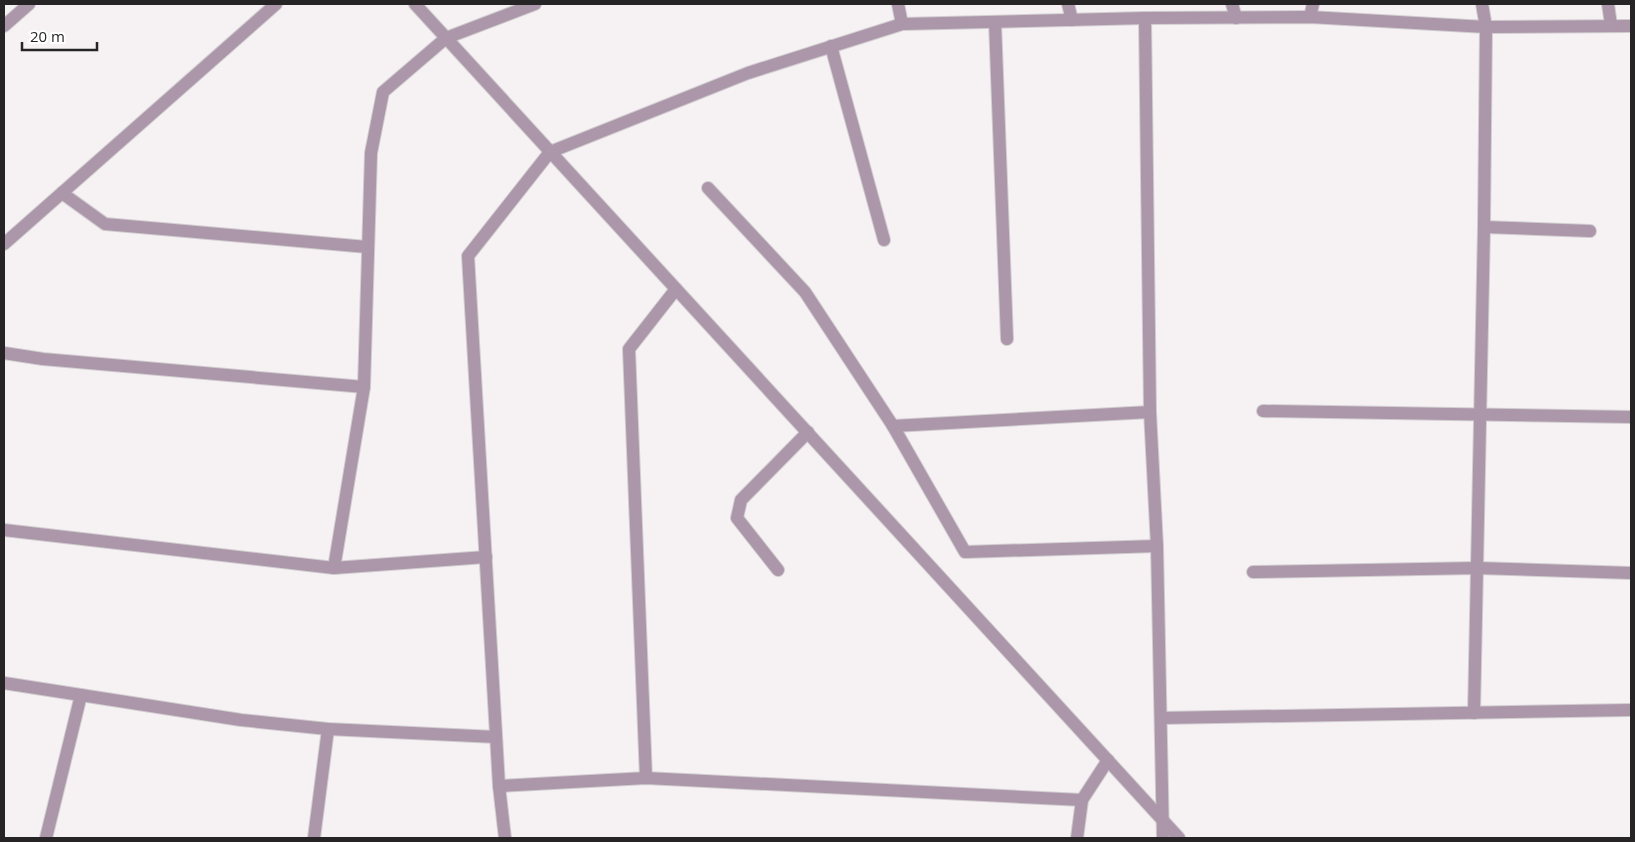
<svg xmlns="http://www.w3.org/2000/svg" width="1635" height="842" font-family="'Open Sans',sans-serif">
	<rect width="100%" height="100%" fill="#f6f2f4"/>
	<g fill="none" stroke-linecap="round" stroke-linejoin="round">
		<!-- minor casing -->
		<g stroke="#d1cdcf" stroke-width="14">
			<g id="minor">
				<path d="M 415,4 L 1179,838"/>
				<path d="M 898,4 L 902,24"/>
				<path d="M 1068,4 L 1072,20"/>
				<path d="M 1232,4 L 1236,18"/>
				<path d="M 1608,4 L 1611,25"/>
				<path d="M 1310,17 L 1313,4"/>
				<path d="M 1145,18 L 1150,412 L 1157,546 L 1163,838"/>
				<path d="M 995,22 L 1007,339"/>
				<path d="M 4,26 L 29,4"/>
				<path d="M 831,46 L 884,240"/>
				<path d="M 708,188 L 805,292 L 893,426 L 965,552 L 1157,546"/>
				<path d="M 62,193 L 105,224 L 367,247"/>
				<path d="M 1484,227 L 1590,231"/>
				<path d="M 4,244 L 276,4"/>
				<path d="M 4,353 L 43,359 L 364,387"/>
				<path d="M 1263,411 L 1631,417"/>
				<path d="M 893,426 L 1150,412"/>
				<path d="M 4,530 L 334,568 L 486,557"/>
				<path d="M 334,568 L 364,387 L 371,153 L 383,92 L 446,38 L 535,4"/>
				<path d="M 778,570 L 737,518 L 741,500 L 808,432"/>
				<path d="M 1253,572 L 1477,568 L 1631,573"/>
				<path d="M 4,683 L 241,720 L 328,729 L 496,737"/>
				<path d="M 1474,713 L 1484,227 L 1486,27 L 1631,26"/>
				<path d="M 1161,718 L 1631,710"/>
				<path d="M 646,778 L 629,349 L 676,289"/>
				<path d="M 499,786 L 505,838"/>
				<path d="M 1082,800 L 646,778 L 499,786 L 468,256 L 550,152 L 748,73 L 902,24 L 1145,18 L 1310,17 L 1486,27 L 1482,4"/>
				<path d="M 46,838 L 81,695"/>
				<path d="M 314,838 L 328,729"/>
				<path d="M 1077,838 L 1082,800 L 1108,760"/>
			</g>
		</g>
		<!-- minor -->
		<use href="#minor" stroke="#ab96aa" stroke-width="12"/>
	</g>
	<!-- border -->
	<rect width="1635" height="842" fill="none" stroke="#262425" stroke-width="10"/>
	<!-- scale -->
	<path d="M22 42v8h75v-8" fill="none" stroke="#262425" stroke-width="2.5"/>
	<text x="30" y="42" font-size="15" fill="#262425" stroke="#ffffff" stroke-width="4" paint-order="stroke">20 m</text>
</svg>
